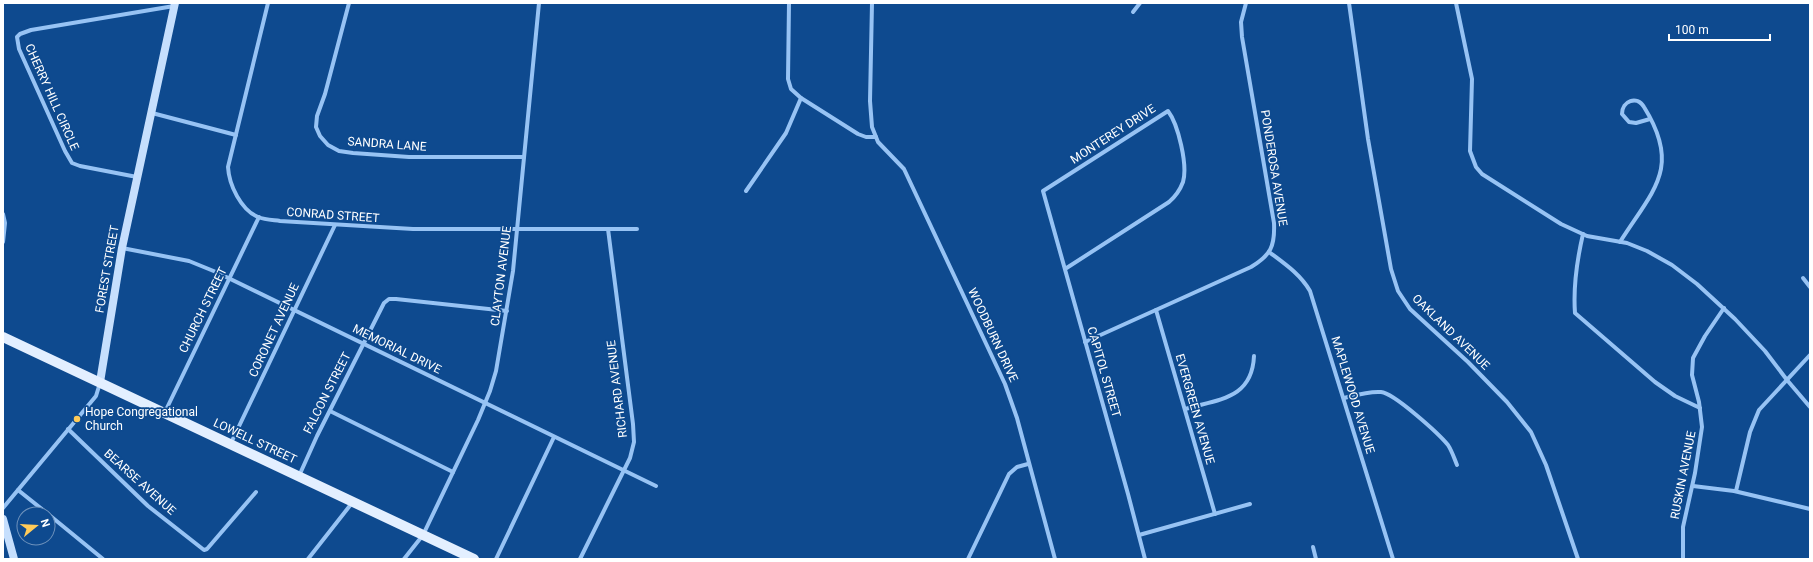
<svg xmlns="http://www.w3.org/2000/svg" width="1813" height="562" font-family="Roboto,sans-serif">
	<rect width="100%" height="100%" fill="#0e4a8f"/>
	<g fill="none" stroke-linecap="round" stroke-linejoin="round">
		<!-- street -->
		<g stroke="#97c3f4" stroke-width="4">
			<path d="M 268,3 L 228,167 C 229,185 241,210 258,217 C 265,220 273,220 280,221 L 413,229 L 637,229"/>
			<path d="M 349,3 L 325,94 L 317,116 L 316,127 L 320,136 L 328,145 L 339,151 L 353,153 L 409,157 L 524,157"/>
			<path d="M 789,3 L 788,79 L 791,89 L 801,98 L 858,134 L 866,137 L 876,137"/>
			<path d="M 872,3 L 870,101 L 872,127 L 878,142 L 904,169 L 1005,384 L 1017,418 L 1055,559"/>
			<path d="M 1349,3 L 1368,139 L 1391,269 L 1398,291 L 1410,309 L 1468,362 L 1507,402 L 1531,432 L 1546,465 L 1578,559"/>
			<path d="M 1456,3 L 1472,79 L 1470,151 L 1476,167 L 1482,174 L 1561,224 L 1587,236 L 1627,243 L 1647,251 L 1672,265 L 1697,284 L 1735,319 L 1765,351 L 1787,380 L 1810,407"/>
			<path d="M 1133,12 L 1140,3"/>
			<path d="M 152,113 L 236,135"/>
			<path d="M 137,177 L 80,166 L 72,163 L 65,151 L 19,49 L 17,37 L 20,34 L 31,30 L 174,6"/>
			<path d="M 746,191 L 786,133 L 801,98"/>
			<path d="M 3,214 L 5,223 L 3,242"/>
			<path d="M 1583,234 C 1577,260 1573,286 1575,313 L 1655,382 L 1675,396 L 1700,408"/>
			<path d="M 1620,242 C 1653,190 1682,168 1644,107 C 1637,95 1622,101 1622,114 L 1629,122 L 1636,123 L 1650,119"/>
			<path d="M 122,248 L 189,261 L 216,272 L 656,486"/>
			<path d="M 1269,252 C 1285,264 1300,274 1310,291 L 1393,559"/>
			<path d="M 1065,269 L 1169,202 C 1176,196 1180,190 1183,182 C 1188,165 1178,124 1168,111 L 1043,191 L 1128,494 L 1145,559"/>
			<path d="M 1803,278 L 1810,287"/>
			<path d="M 1156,310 L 1215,514"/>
			<path d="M 1085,342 L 1251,267 C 1271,255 1275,246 1274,223 L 1242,37 L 1241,22 L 1246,3"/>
			<path d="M 1344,398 C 1356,395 1369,391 1381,392 C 1394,393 1439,434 1448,445 C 1452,451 1454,458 1457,465"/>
			<path d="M 1185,409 C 1219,399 1252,399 1254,356"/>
			<path d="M 330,411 L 453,472"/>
			<path d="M 165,412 L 259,217"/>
			<path d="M 68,429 L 148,506 L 204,550 L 207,549 L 256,492"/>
			<path d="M 231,443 L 335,225"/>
			<path d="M 299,476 L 317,436 L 384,303 L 389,299 L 396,299 L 507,311"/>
			<path d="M 1693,486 L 1734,491 L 1810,509"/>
			<path d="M 18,490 L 48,514"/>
			<path d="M 1736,491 L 1750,432 L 1759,410 L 1810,355"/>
			<path d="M 3,508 L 96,396 L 100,383"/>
			<path d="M 48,514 L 103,559"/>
			<path d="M 1139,535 L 1250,504"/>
			<path d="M 1313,547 L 1316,559"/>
			<path d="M 308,559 L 352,503"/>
			<path d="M 404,559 L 423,535 L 478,420 L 490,391 L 496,371 L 513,271 L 539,3"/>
			<path d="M 496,559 L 554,437"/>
			<path d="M 580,559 L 630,458 L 634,442 L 633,424 L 608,229"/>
			<path d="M 968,559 L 1009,474 L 1017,467 L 1028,464"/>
			<path d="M 1683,559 L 1683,527 L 1695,473 L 1702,427 L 1699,402 L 1692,375 L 1693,358 L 1705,336 L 1724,308"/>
		</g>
		<!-- secondary -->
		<g stroke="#c6dffd" stroke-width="8">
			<path d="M 100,382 L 122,248 L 175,3"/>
			<path d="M 3,519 L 14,559"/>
		</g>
		<!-- primary -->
		<path stroke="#e3efff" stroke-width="10" d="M 3,337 L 474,559"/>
	</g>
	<!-- markers -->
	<circle fill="#ffcb59" stroke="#0e4a8f" stroke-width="1.5" cx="77" cy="419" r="4"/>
	<g text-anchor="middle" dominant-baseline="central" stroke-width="3.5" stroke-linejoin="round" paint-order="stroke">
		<!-- street labels -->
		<g font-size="12" fill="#fff" stroke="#0e4a8f">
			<text transform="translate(52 97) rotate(66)">CHERRY HILL CIRCLE</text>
			<text transform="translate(1113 134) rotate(-33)">MONTEREY DRIVE</text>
			<text transform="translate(387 144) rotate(4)">SANDRA LANE</text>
			<text transform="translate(1274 168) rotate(81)">PONDEROSA AVENUE</text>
			<text transform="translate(333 215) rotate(4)">CONRAD STREET</text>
			<text transform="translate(107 269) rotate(-80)">FOREST STREET</text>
			<text transform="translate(501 276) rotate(-83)">CLAYTON AVENUE</text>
			<text transform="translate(203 310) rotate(-64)">CHURCH STREET</text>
			<text transform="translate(274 330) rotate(-65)">CORONET AVENUE</text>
			<text transform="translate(1451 332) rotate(44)">OAKLAND AVENUE</text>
			<text transform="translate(993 335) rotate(65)">WOODBURN DRIVE</text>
			<text transform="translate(397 349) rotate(26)">MEMORIAL DRIVE</text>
			<text transform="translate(1104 372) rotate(74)">CAPITOL STREET</text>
			<text transform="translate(617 389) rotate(-97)">RICHARD AVENUE</text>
			<text transform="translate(327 393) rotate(-63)">FALCON STREET</text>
			<text transform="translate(1353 395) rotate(73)">MAPLEWOOD AVENUE</text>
			<text transform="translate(1195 409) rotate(74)">EVERGREEN AVENUE</text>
			<text transform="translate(255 441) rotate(25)">LOWELL STREET</text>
			<text transform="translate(1683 475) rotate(-79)">RUSKIN AVENUE</text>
			<text transform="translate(140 482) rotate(42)">BEARSE AVENUE</text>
		</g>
		<!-- poi labels -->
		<g font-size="12" fill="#fff" stroke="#0e4a8f" text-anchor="start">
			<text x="85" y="412">Hope Congregational<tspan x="85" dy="14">Church</tspan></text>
		</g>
	</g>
	<!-- border -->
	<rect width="1813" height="562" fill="none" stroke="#ffffff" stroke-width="8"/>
	<!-- north arrow -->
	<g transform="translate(36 526) rotate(72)"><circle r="19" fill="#0e4a8f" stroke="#6e92bc"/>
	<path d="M0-3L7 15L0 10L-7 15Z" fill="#ffcb59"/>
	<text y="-6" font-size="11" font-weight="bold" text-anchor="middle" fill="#ffffff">N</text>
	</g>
	<!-- scale -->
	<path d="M1669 34v6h101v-6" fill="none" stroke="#ffffff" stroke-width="2"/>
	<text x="1675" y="34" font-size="12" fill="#ffffff" stroke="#0e4a8f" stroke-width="3" paint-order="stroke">100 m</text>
</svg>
